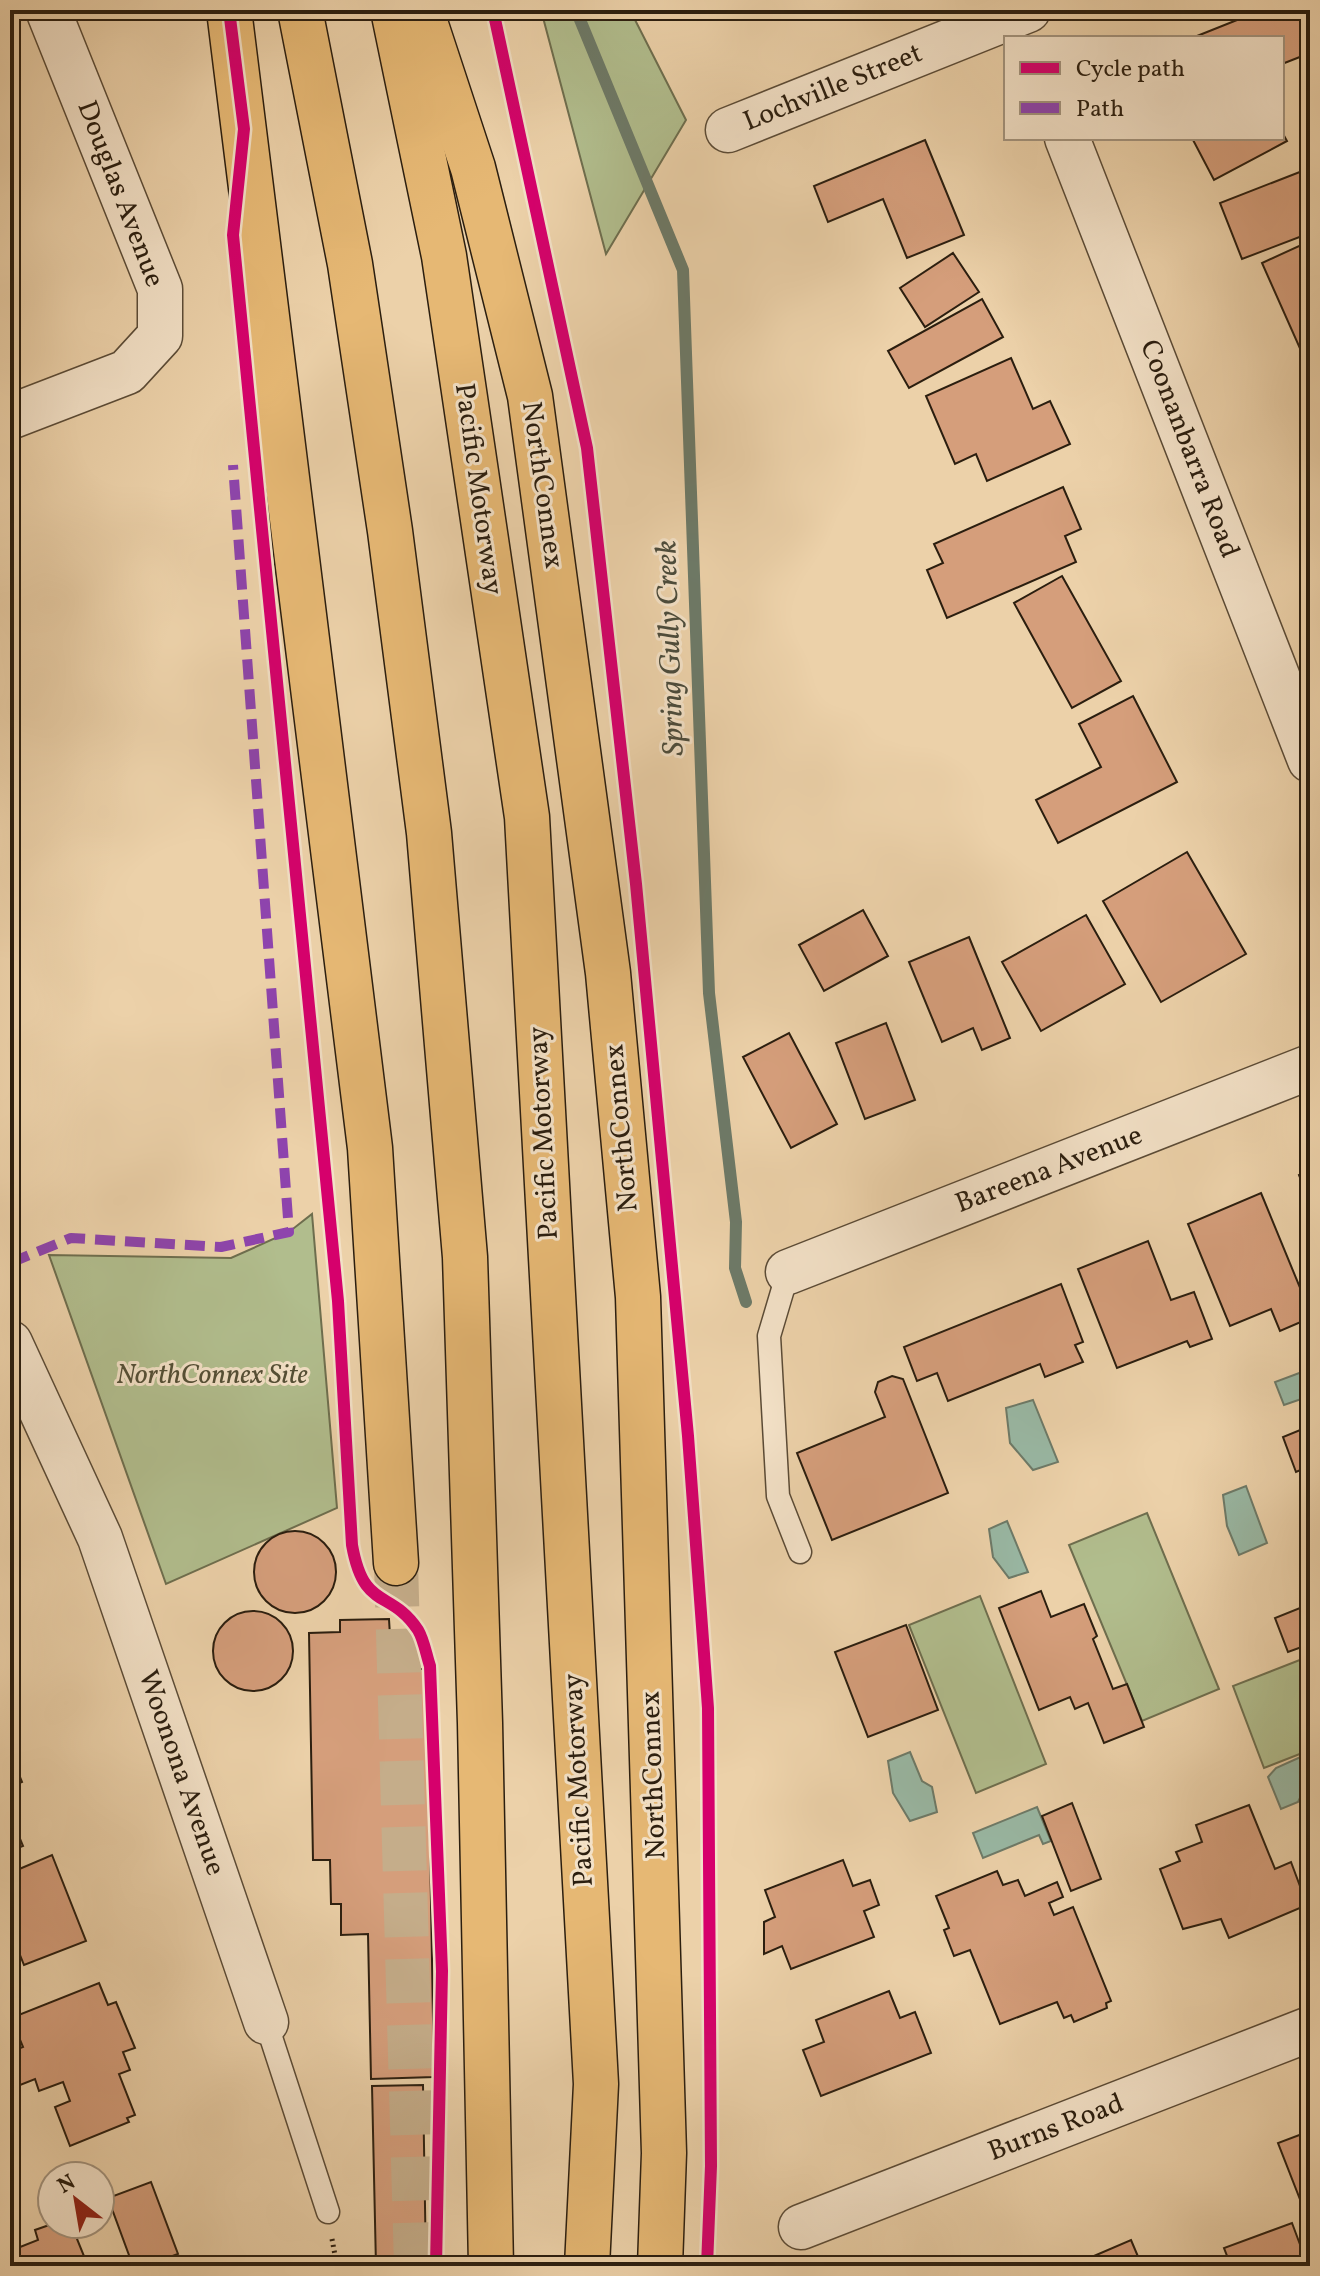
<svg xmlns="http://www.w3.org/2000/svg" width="1320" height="2276" font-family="Vollkorn,serif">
	<rect width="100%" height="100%" fill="#ecd1a9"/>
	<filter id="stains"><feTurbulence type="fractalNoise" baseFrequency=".0025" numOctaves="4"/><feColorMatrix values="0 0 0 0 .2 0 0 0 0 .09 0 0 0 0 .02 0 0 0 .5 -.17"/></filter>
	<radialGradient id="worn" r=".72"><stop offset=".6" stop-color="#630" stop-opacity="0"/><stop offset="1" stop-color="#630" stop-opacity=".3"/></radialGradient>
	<!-- green -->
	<g fill="#b1bd8d" stroke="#6e6e4e" stroke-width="2">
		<path d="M 541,10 L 630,10 L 686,120 L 606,254 Z"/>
		<path d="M 312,1214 L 337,1508 L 166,1584 L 49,1255 L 231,1258 L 289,1232 Z"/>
		<path d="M 1147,1513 L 1219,1689 L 1142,1721 L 1069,1545 Z"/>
		<path d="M 980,1596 L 1046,1764 L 976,1793 L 909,1625 Z"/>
		<path d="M 1310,1656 L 1310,1750 L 1264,1768 L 1233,1686 Z"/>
	</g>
	<!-- water -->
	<g fill="#99b8a4" stroke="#6d7a68" stroke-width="2">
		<path d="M 1310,1369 L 1310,1396 L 1284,1405 L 1275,1382 Z"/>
		<path d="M 1033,1400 L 1058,1462 L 1033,1470 L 1010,1443 L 1006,1408 Z"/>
		<path d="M 1246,1486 L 1267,1543 L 1239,1555 L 1227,1526 L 1223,1495 Z"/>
		<path d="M 1007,1521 L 1028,1572 L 1009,1578 L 993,1557 L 989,1529 Z"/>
		<path d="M 910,1752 L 922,1781 L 932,1787 L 937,1812 L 910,1821 L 893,1793 L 888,1761 Z"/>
		<path d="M 1305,1755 L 1310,1777 L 1298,1802 L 1281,1809 L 1268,1777 L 1276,1768 Z"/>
		<path d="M 1037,1807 L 1051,1841 L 1043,1844 L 1039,1835 L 983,1858 L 973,1833 Z"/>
	</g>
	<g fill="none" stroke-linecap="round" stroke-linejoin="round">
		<!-- stream -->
		<path stroke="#6d7a68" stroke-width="12" d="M 576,10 L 683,270 L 709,993 L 736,1222 L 735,1268 L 746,1302"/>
	</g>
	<!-- building -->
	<g fill="#d59e7b" stroke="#2b1e0f" stroke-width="2">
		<path d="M 1262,10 L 1310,10 L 1310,53 L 1282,64 L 1282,38 L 1192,38 Z"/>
		<path d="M 1282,132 L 1287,141 L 1214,180 L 1192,138 L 1282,138 Z"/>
		<path d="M 925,140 L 964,235 L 907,258 L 883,199 L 828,222 L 814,186 Z"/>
		<path d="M 1310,168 L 1310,233 L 1242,259 L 1220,203 Z"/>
		<path d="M 1310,241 L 1310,349 L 1302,353 L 1262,263 Z"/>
		<path d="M 953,253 L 979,292 L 925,327 L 900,288 Z"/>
		<path d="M 982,299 L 1003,337 L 909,388 L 888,351 Z"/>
		<path d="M 1011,358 L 1033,409 L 1050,401 L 1070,444 L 987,481 L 976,454 L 955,464 L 926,396 Z"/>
		<path d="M 1063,487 L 1081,529 L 1065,536 L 1076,562 L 947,618 L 927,570 L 943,563 L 934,544 Z"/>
		<path d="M 1062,576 L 1121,681 L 1072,708 L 1014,603 Z"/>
		<path d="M 1133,696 L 1177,782 L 1058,843 L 1036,800 L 1101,767 L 1079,724 Z"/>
		<path d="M 1187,852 L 1246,954 L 1161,1002 L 1103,901 Z"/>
		<path d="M 863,910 L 888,956 L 824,991 L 799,945 Z"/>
		<path d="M 1086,915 L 1125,984 L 1041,1031 L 1002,962 Z"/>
		<path d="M 969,937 L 1010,1038 L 982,1050 L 973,1028 L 942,1042 L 909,962 Z"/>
		<path d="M 886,1023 L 915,1100 L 865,1119 L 836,1043 Z"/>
		<path d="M 789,1033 L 837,1124 L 791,1148 L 743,1057 Z"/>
		<path d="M 1310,1170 L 1310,1203 L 1299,1175 Z"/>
		<path d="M 1261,1193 L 1303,1295 L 1310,1292 L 1310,1318 L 1280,1331 L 1271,1309 L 1230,1326 L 1188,1224 Z"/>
		<path d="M 1148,1241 L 1171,1300 L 1194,1292 L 1212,1339 L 1190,1347 L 1187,1341 L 1117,1368 L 1078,1269 Z"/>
		<path d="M 1061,1284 L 1083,1342 L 1075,1345 L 1083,1362 L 1045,1377 L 1040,1364 L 948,1401 L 937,1373 L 917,1381 L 904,1347 Z"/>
		<path d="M 892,1376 L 903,1379 L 948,1493 L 832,1540 L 797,1453 L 885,1417 L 875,1392 L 878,1382 Z"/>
		<path d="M 1310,1426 L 1310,1466 L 1296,1472 L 1283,1437 Z"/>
		<circle cx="295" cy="1572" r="41"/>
		<path d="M 1041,1591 L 1051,1617 L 1084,1604 L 1097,1636 L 1093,1639 L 1113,1689 L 1127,1684 L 1144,1727 L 1104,1743 L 1088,1703 L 1075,1709 L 1070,1697 L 1039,1710 L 999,1608 Z"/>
		<path d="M 1310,1604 L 1310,1644 L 1288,1652 L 1275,1618 Z"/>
		<circle cx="253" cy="1651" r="40"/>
		<path d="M 389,1619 L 390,1636 L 417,1635 L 417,1669 L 427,1669 L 434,2077 L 371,2079 L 368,1934 L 341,1935 L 341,1904 L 331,1904 L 330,1860 L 313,1860 L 309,1633 L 340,1632 L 340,1620 Z"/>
		<path d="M 906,1625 L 938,1710 L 868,1737 L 835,1652 Z"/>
		<path d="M 10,1752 L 22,1782 L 10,1787 Z"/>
		<path d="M 1072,1803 L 1101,1879 L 1071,1891 L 1042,1816 Z"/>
		<path d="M 1249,1805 L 1275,1869 L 1291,1862 L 1307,1905 L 1229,1938 L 1221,1919 L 1183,1929 L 1160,1869 L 1180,1861 L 1176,1852 L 1202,1842 L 1196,1825 Z"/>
		<path d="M 10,1815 L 23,1846 L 10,1851 Z"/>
		<path d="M 52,1855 L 86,1941 L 24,1965 L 10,1930 L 10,1873 Z"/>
		<path d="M 843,1860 L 853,1886 L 870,1880 L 879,1905 L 864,1911 L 874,1937 L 791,1969 L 782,1946 L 764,1954 L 764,1922 L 775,1917 L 765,1890 Z"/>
		<path d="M 997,1871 L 1003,1885 L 1018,1880 L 1025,1896 L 1057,1882 L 1063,1897 L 1049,1903 L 1054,1915 L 1073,1907 L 1111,2001 L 1106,2003 L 1107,2008 L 1074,2022 L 1071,2015 L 1064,2018 L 1057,2002 L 1000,2024 L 970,1950 L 954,1956 L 944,1930 L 949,1928 L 936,1896 Z"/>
		<path d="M 99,1983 L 108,2005 L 116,2002 L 135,2048 L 123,2052 L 130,2070 L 119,2074 L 135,2115 L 127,2118 L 129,2122 L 70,2146 L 55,2107 L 70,2101 L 63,2082 L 39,2091 L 35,2079 L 10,2089 L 10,2052 L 23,2047 L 11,2018 Z"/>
		<path d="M 889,1991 L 900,2018 L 915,2012 L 931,2053 L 821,2096 L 803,2050 L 824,2042 L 816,2020 Z"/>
		<path d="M 423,2085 L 426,2266 L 376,2266 L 372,2086 Z"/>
		<path d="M 1310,2131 L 1310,2225 L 1278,2143 Z"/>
		<path d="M 151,2182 L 178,2254 L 145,2266 L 133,2266 L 108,2198 Z"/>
		<path d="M 1292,2223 L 1308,2266 L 1231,2266 L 1224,2248 Z"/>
		<path d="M 52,2224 L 71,2224 L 88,2266 L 10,2266 L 10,2251 L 38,2240 L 35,2230 Z"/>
		<path d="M 1131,2240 L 1142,2266 L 1073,2266 L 1073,2265 Z"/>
	</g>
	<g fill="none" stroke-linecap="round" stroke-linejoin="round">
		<!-- motorway-tunnel -->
		<path stroke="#c5ad8a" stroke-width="44" stroke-dasharray="44 22" stroke-linecap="butt" d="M 396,1563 L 416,2266"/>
		<!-- service casing -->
		<g stroke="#5b4b36" stroke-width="25">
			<g id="service">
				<path d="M 788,1272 L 769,1336 L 778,1496 L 800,1552"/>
				<path d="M 266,2022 L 328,2212"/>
			</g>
		</g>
		<!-- minor casing -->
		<g stroke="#5b4b36" stroke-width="47">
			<g id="minor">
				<path d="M 728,130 L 1028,10"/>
				<path d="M 1067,138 L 1310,760"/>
				<path d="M 10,417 L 127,372 L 160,336 L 160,289 L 48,10"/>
				<path d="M 788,1272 L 1310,1067"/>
				<path d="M 10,1343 L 100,1538 L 266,2022"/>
				<path d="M 801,2227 L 1310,2029"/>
			</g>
		</g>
		<!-- motorway casing -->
		<g stroke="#2b1e0f" stroke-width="47">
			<g id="motorway">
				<path d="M 229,10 L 370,1148 L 396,1563"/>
				<path d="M 300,10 L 350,264 L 390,531 L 429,833 L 465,1257 L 480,1723 L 491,2266"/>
				<path d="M 393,10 L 444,256 L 527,817 L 596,2084 L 587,2266"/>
				<path d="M 421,10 L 473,168 L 530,396 L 608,973 L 638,1297 L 664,2153 L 660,2266"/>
			</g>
		</g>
		<!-- path -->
		<path stroke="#2b1e0f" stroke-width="5" stroke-dasharray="2 4" stroke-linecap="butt" d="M 332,2239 L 337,2266"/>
		<!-- service -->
		<use href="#service" stroke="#f3e1c7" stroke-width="22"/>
		<!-- minor -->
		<use href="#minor" stroke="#f3e1c7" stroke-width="44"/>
		<!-- motorway -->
		<use href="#motorway" stroke="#e6b874" stroke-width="44"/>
		<!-- quiet -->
		<path stroke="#8e44ad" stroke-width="10" stroke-dasharray="20 10" stroke-linecap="butt" d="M 10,1263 L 71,1238 L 221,1247 L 289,1232 L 233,465"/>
		<!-- cycleway casing -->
		<g stroke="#f3e1c7" stroke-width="17">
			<g id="cycleway">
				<path d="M 229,10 L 244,129 L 233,235 L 338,1301 L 352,1545 C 364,1612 390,1588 418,1630 C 424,1640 426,1654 430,1666 L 442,1971 L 436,2266"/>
				<path d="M 493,10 L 587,448 L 636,884 L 688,1436 L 708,1708 L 711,2166 L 707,2266"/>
			</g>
		</g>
		<!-- cycleway -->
		<use href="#cycleway" stroke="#d6006c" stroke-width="12"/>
	</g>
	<g text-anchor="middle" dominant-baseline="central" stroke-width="6" stroke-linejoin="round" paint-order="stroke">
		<!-- street labels -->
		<g font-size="28" fill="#2b1e0f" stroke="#f3e1c7">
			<text transform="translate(833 88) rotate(-22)">Lochville Street</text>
			<text transform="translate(120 194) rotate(69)">Douglas Avenue</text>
			<text transform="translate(1189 449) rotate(69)">Coonanbarra Road</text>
			<text transform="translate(542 485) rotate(82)">NorthConnex</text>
			<text transform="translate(478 489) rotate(82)">Pacific Motorway</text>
			<text transform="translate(622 1128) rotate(-95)">NorthConnex</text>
			<text transform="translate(544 1133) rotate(-93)">Pacific Motorway</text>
			<text transform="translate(1049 1170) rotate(-21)">Bareena Avenue</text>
			<text transform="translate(181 1773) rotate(71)">Woonona Avenue</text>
			<text transform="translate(654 1775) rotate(-92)">NorthConnex</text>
			<text transform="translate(579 1780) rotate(-93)">Pacific Motorway</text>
			<text transform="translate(1056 2128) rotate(-21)">Burns Road</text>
		</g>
		<!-- park labels -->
		<g font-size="28" font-style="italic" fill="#534e35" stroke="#f3e1c7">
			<text x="212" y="1375">NorthConnex Site</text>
		</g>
		<!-- water labels -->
		<g font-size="30" font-style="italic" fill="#4c4c3c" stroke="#f3e1c7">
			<text transform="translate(671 648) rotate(-92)">Spring Gully Creek</text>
		</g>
	</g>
	<!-- margin -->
	<rect width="1320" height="2276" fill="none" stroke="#ecd1a9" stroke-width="40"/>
	<rect x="12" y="12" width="1296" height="2252" fill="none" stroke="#2b1e0f" stroke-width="4"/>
	<rect x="20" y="20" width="1280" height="2236" fill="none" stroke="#2b1e0f" stroke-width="2"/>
	<!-- legend -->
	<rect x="1004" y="36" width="280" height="104" fill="#f3e1c7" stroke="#a3937d" stroke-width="2"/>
	<rect x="1020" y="62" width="40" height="12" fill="#d6006c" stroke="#a3937d" stroke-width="2"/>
	<text x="1076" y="76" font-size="24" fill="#2b1e0f">Cycle path</text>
	<rect x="1020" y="102" width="40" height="12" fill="#8e44ad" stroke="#a3937d" stroke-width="2"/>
	<text x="1076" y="116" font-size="24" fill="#2b1e0f">Path</text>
	<!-- north arrow -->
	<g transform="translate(76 2200) rotate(329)"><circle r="38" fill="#f3e1c7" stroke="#a3937d" stroke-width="2"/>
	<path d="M0-6L14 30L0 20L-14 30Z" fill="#8f2418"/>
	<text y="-12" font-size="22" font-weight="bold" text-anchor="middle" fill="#2b1e0f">N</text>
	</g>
	<rect width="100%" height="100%" filter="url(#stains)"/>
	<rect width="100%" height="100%" fill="url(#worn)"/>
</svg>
